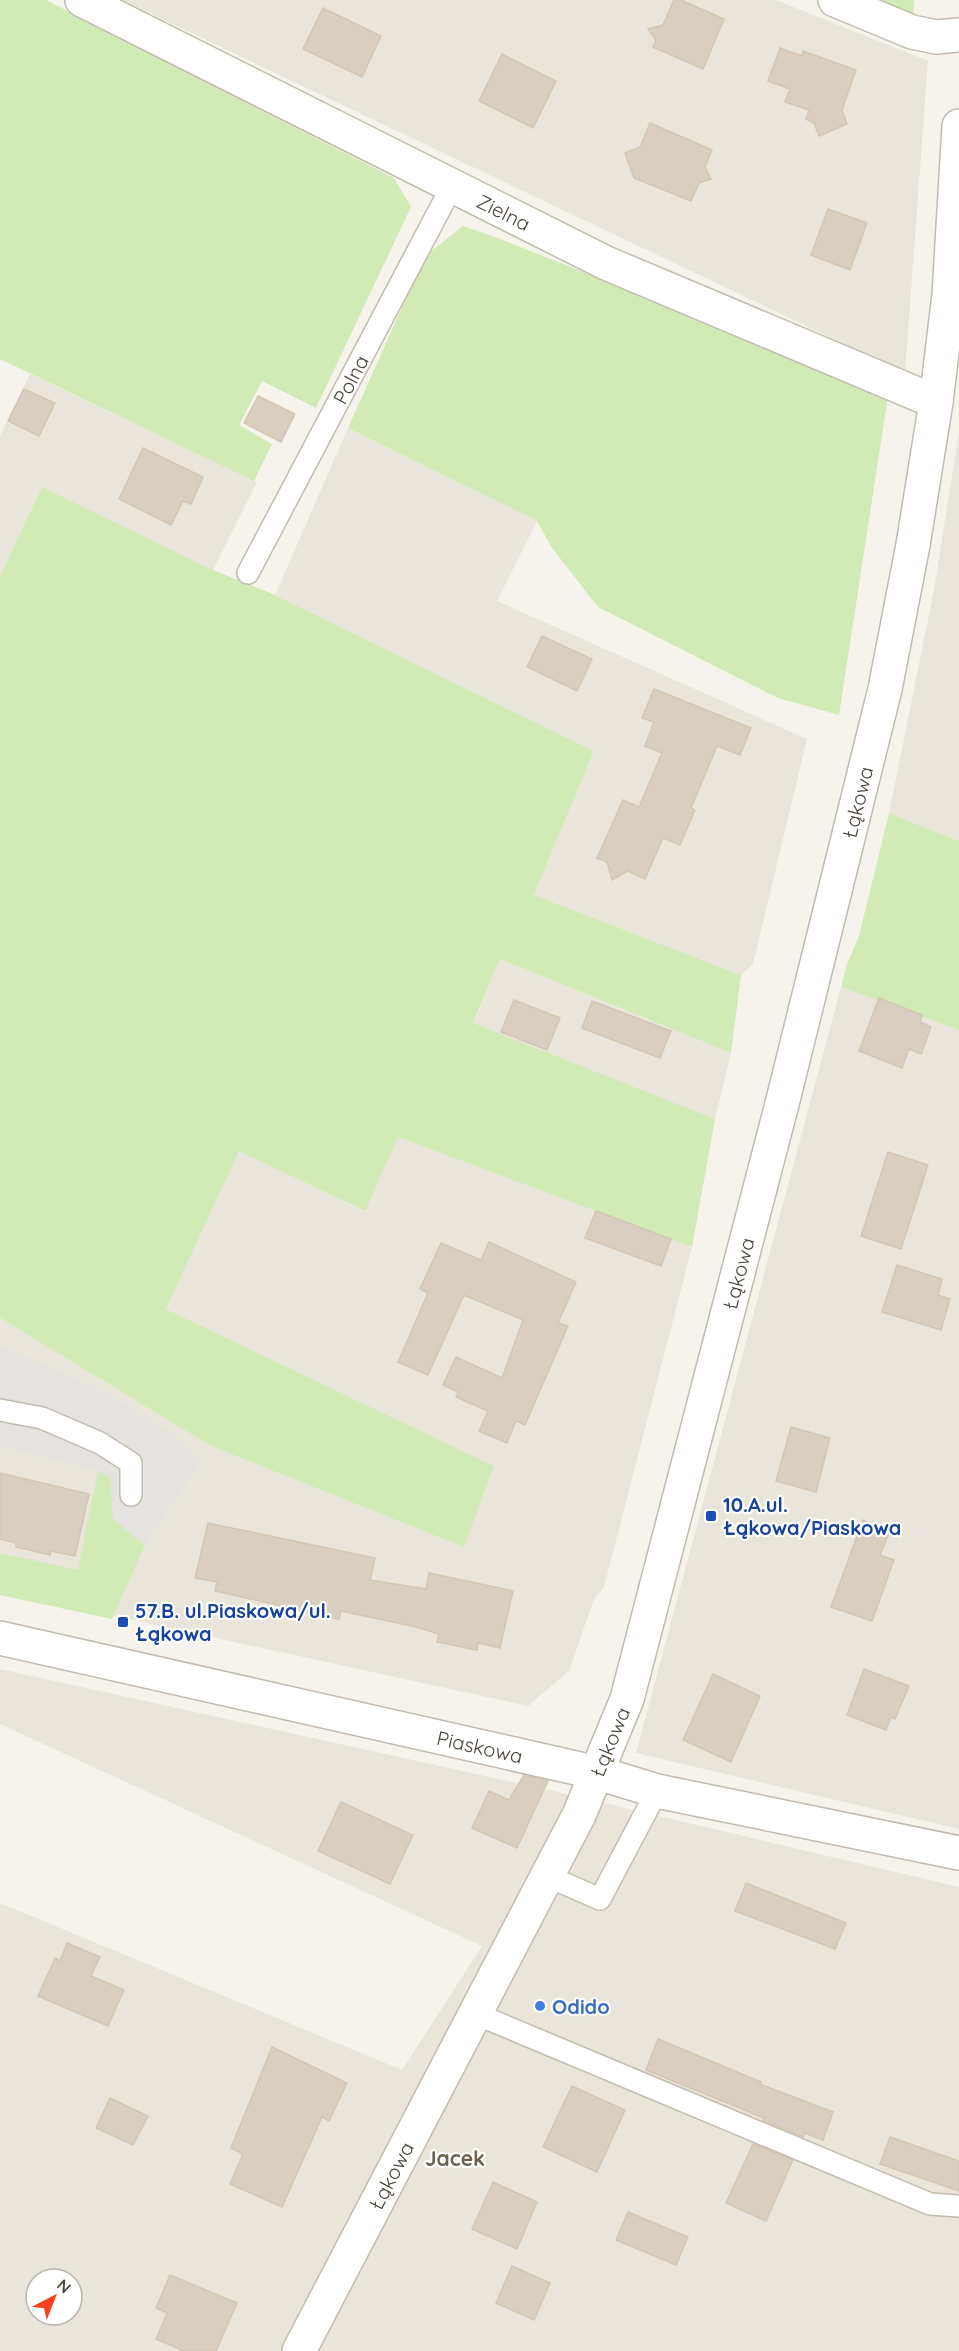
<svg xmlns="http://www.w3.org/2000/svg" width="959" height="2351" font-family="Quicksand,sans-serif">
	<rect width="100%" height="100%" fill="#f6f3ec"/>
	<!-- residential -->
	<g fill="#eae5da" fill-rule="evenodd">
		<path d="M 122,0 L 776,0 L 928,61 L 905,373 Z"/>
		<path d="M 30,374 L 257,482 L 213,570 L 42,488 L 0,576 L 0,436 Z"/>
		<path d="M 348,428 L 537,521 L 497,601 L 807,739 L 753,964 L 741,975 L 534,895 L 594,751 L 275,595 Z"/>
		<path d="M 959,432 L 959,841 L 889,813 L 934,590 Z"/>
		<path d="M 500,959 L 731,1053 L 715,1119 L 473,1024 Z"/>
		<path d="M 841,987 L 959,1030 L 959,1829 L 636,1753 Z"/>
		<path d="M 398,1137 L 692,1247 L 604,1587 L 594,1599 L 569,1671 L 528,1706 L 0,1591 L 0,1318 L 209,1445 L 494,1466 L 166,1309 L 239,1150 L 364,1211 Z"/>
		<path d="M 0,1669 L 549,1790 L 959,1887 L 959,2351 L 0,2351 L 0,1903 L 402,2070 L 482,1946 L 0,1724 ZM 36,2279 L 72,2279 L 72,2315 L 36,2315 Z"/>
	</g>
	<!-- green -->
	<g fill="#d2eab5">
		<path d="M 0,0 L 46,0 L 394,178 L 411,207 L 316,408 L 262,381 L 239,425 L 272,444 L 254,481 L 0,359 Z"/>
		<path d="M 868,0 L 914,0 L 913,20 Z"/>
		<path d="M 463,226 L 495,237 L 884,391 L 888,396 L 839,715 L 778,698 L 598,607 L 552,548 L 537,521 L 348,428 L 425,256 Z"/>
		<path d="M 42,487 L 213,570 L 275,595 L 594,751 L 534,895 L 741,975 L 731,1053 L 500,959 L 473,1023 L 715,1119 L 692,1247 L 398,1137 L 365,1211 L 239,1151 L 166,1309 L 494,1466 L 464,1547 L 209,1445 L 0,1318 L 0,576 Z"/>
		<path d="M 889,813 L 959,841 L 959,1030 L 841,987 L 847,964 L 859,936 Z"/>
		<path d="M 98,1471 L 111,1477 L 113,1519 L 145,1545 L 112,1619 L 0,1595 L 0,1553 L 78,1570 Z"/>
	</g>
	<!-- parking -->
	<path fill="#e5e3e0" d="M 0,1345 L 107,1393 L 170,1433 L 201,1462 L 145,1545 L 113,1519 L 110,1477 L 98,1471 L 0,1447 Z"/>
	<!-- building -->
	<g fill="#d8cfc1" stroke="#d3c7b4" stroke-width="1.5">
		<path d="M 674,0 L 681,0 L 724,19 L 703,69 L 653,47 L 656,40 L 648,29 L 663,25 Z"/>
		<path d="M 323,8 L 381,36 L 362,77 L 303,49 Z"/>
		<path d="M 780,48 L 802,56 L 803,51 L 856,70 L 842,110 L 847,124 L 819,136 L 814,123 L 806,119 L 809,110 L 785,102 L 790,89 L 768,81 Z"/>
		<path d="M 502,54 L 556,81 L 533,128 L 479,101 Z"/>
		<path d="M 650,123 L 712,150 L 705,167 L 711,179 L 699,183 L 691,201 L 634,178 L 625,153 L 640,147 Z"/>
		<path d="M 828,209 L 867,223 L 850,270 L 811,255 Z"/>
		<path d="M 24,389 L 55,403 L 39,436 L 8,421 Z"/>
		<path d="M 258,396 L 295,414 L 281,442 L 244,423 Z"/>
		<path d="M 143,448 L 203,477 L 191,504 L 183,501 L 171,525 L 119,499 Z"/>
		<path d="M 542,636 L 592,659 L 577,691 L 527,667 Z"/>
		<path d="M 654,689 L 751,728 L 740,755 L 717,746 L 691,808 L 695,810 L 680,845 L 663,838 L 645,879 L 628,871 L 612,880 L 607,862 L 597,858 L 623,800 L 639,807 L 662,753 L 645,746 L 654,722 L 642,718 Z"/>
		<path d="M 879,998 L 922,1015 L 920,1022 L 931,1027 L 921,1054 L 909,1049 L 902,1068 L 859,1051 Z"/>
		<path d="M 514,1000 L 560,1018 L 547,1050 L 501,1032 Z"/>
		<path d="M 592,1001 L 671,1031 L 660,1058 L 582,1028 Z"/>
		<path d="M 888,1152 L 928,1165 L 901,1249 L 861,1236 Z"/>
		<path d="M 596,1211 L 671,1239 L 661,1266 L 585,1238 Z"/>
		<path d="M 489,1242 L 576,1282 L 558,1323 L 568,1326 L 525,1425 L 516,1421 L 507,1443 L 479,1431 L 488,1411 L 456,1397 L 458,1392 L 443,1385 L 456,1357 L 502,1378 L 523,1320 L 464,1295 L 428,1375 L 398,1362 L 428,1293 L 420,1289 L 441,1243 L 481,1260 Z"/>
		<path d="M 897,1265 L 942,1279 L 938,1295 L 950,1299 L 941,1330 L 882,1312 Z"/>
		<path d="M 791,1427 L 830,1438 L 816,1492 L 776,1481 Z"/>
		<path d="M 0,1473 L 89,1494 L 75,1556 L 51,1551 L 50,1555 L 16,1547 L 16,1543 L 0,1539 Z"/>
		<path d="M 863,1520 L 890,1531 L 880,1555 L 894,1560 L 872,1621 L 831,1607 Z"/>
		<path d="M 208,1523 L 375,1558 L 370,1580 L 426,1589 L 429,1573 L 513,1591 L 500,1648 L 478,1643 L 477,1650 L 437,1642 L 439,1634 L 416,1627 L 341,1611 L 339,1619 L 215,1591 L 217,1582 L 195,1578 Z"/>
		<path d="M 864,1669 L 909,1686 L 895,1719 L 891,1717 L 886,1730 L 847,1715 Z"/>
		<path d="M 713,1674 L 760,1696 L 731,1762 L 683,1740 Z"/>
		<path d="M 524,1775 L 548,1781 L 517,1848 L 472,1828 L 489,1791 L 509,1800 Z"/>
		<path d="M 341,1802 L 413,1835 L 390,1884 L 318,1851 Z"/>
		<path d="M 746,1883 L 846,1923 L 835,1949 L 735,1911 Z"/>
		<path d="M 67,1943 L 100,1957 L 91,1976 L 124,1990 L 108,2026 L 38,1996 L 55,1958 L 60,1961 Z"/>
		<path d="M 658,2039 L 761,2082 L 760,2084 L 833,2112 L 823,2140 L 805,2133 L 803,2137 L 763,2120 L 764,2118 L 646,2070 Z"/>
		<path d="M 272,2047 L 347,2083 L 329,2121 L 322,2117 L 282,2207 L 230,2184 L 243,2154 L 231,2148 Z"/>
		<path d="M 572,2086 L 625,2110 L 597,2172 L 543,2147 Z"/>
		<path d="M 110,2098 L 148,2116 L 133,2145 L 96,2128 Z"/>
		<path d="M 890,2137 L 959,2161 L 959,2191 L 880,2164 Z"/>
		<path d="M 753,2144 L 793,2160 L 766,2221 L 726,2203 Z"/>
		<path d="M 493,2182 L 537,2202 L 517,2249 L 472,2229 Z"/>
		<path d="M 628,2212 L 688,2237 L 676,2265 L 616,2240 Z"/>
		<path d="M 512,2266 L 550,2283 L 534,2320 L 496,2303 Z"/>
		<path d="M 170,2275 L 237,2303 L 216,2351 L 184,2351 L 156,2339 L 167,2313 L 156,2308 Z"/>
	</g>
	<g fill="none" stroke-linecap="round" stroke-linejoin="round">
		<!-- lane casing -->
		<g stroke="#c2bbae" stroke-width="24">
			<g id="lane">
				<path id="s1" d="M 248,573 L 452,186"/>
				<path d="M 0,1410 L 42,1418 L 100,1443 L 131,1463 L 131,1495"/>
				<path d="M 547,1876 L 600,1899 L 657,1791"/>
				<path d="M 476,2014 L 930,2204 L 959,2206"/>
			</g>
		</g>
		<!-- street casing -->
		<g stroke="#c2bbae" stroke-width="36">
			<g id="street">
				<path id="s2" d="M 82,0 L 606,263 L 936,402"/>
				<path d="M 835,0 L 912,32 L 936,37 L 959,35"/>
				<path id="s3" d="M 0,1638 L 598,1773 L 657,1791 L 959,1853"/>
				<path id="s4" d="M 299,2351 L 579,1815 L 627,1699 L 783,1100 L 885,689 L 913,545 L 936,402 L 949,295 L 959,126"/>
			</g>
		</g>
		<!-- lane -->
		<use href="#lane" stroke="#fff" stroke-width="21"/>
		<!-- street -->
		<use href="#street" stroke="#fff" stroke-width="33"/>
	</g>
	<!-- markers -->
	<g fill="#1a4fb4" stroke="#fff" stroke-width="2">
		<rect x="705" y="1510" width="12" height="12" rx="3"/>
		<rect x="117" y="1616" width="12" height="12" rx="3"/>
	</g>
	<circle fill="#3f7fe0" stroke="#fff" stroke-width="2" cx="540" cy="2006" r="6"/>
	<g text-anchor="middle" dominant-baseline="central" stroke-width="4.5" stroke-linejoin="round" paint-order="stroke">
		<!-- street labels -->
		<g font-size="20" fill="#4b4439" stroke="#fff">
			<text stroke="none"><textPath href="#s2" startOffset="472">Zielna</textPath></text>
			<text stroke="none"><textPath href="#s1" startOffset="219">Polna</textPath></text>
			<text stroke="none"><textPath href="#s4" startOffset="1656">Łąkowa</textPath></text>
			<text stroke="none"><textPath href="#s4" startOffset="1170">Łąkowa</textPath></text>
			<text stroke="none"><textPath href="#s4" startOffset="684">Łąkowa</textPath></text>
			<text stroke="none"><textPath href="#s3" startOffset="492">Piaskowa</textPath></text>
			<text stroke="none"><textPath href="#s4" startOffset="198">Łąkowa</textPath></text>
		</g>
		<!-- transit labels -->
		<g font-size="20" font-weight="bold" fill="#164399" stroke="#fff" text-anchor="start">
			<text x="723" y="1504">10.A.ul.<tspan x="723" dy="23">Łąkowa/Piaskowa</tspan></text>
			<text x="135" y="1610">57.B. ul.Piaskowa/ul.<tspan x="135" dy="23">Łąkowa</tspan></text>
		</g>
		<!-- shop labels -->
		<g font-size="20" font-weight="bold" fill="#366cbe" stroke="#fff" text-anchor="start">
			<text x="552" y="2006">Odido</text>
		</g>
		<!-- neighbourhood labels -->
		<g font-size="21" font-weight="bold" fill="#6e6250" stroke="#fff">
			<text x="455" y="2158">Jacek</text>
		</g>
	</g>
	<!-- north arrow -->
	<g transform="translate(54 2297) rotate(42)"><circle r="28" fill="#ffffff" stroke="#b7b4b0" stroke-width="1.5"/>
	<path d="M0-4.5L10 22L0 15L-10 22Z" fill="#fc3f1d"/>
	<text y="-9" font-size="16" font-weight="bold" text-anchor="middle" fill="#4b4439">N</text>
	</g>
</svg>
